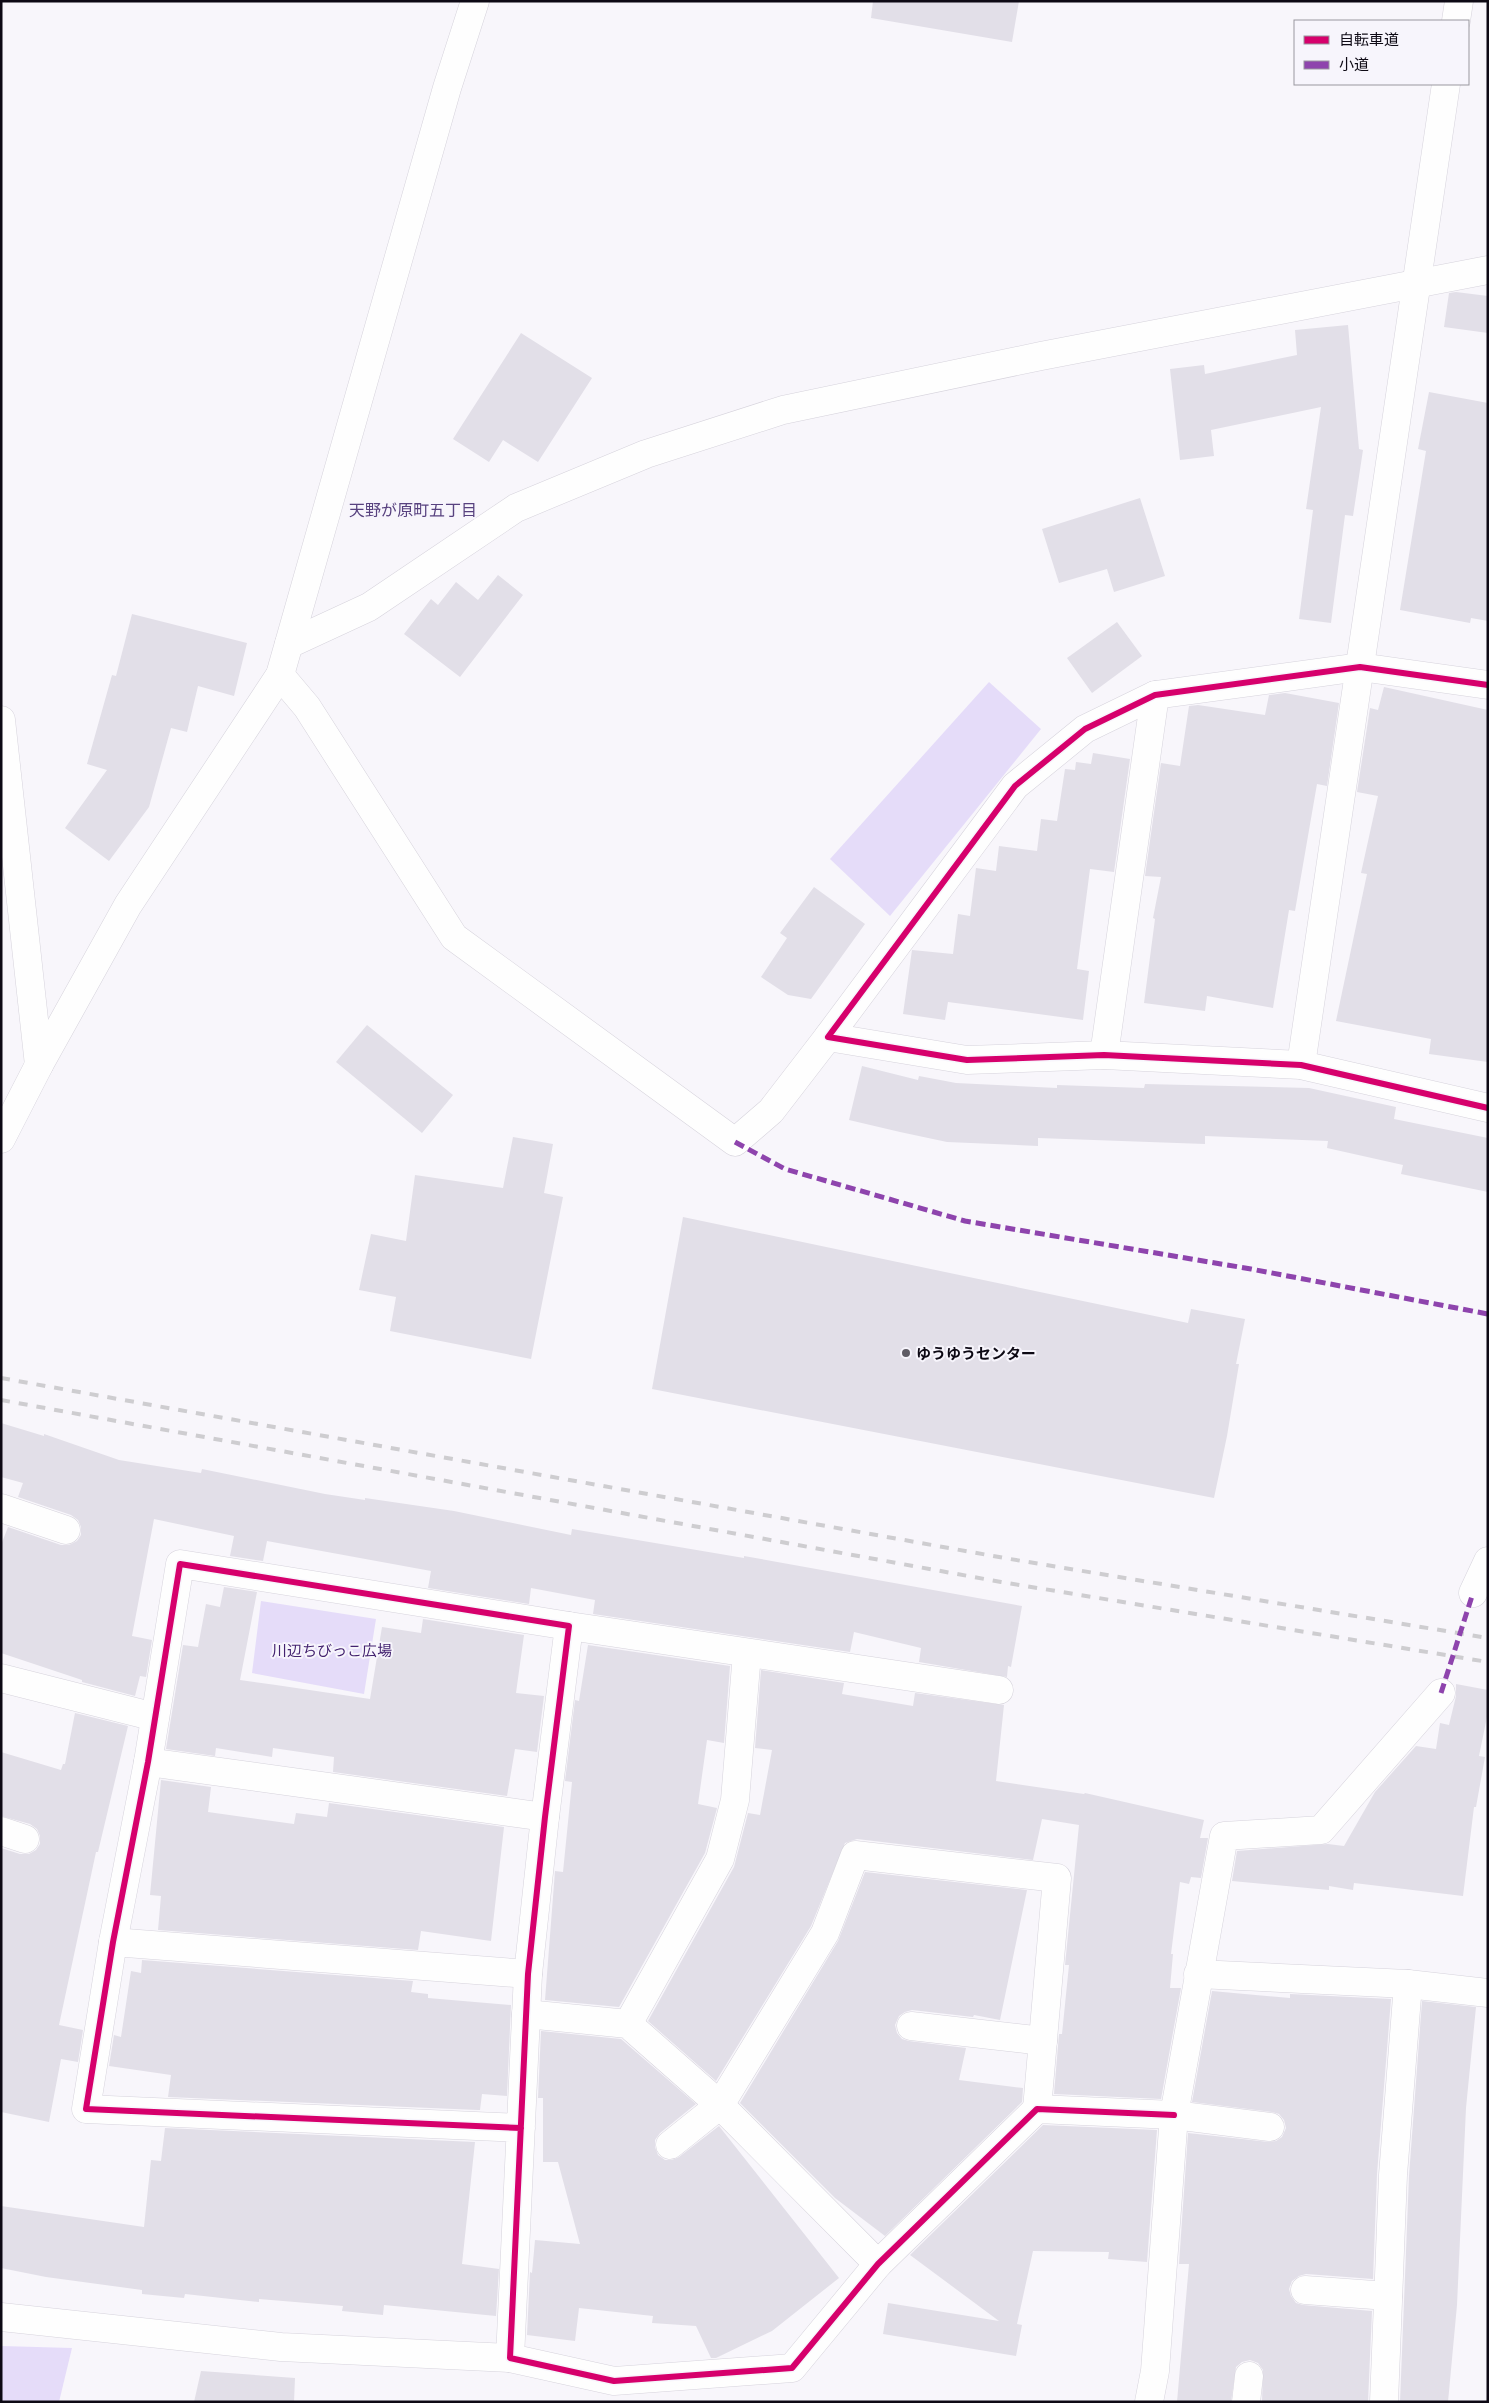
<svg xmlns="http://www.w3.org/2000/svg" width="1489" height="2403" font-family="Lato,'Noto Sans JP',sans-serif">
	<rect width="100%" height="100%" fill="#f8f6fb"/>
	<!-- green -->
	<g fill="#e5dcf9">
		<path d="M 989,682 L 1041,729 L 890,916 L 830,859 Z"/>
		<path d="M 261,1601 L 376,1619 L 364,1694 L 252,1673 Z"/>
		<path d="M 1,2346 L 72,2348 L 59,2402 L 1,2402 Z"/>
	</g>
	<!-- building -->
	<g fill="#e2dfe8">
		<path d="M 873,1 L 1019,1 L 1012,42 L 871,18 Z"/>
		<path d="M 1456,292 L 1488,296 L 1488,333 L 1444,327 L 1449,293 Z"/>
		<path d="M 1348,325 L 1359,449 L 1363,450 L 1353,516 L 1345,515 L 1331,623 L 1299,619 L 1313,510 L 1306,509 L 1321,407 L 1211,430 L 1214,456 L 1180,460 L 1170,369 L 1204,365 L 1205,374 L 1297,355 L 1295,330 Z"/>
		<path d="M 521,333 L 592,378 L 538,462 L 503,440 L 489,462 L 453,439 Z"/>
		<path d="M 1429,392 L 1488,403 L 1488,621 L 1471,618 L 1470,623 L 1400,610 L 1426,451 L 1418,449 Z"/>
		<path d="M 1140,498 L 1165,576 L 1114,592 L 1107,569 L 1059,583 L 1042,529 Z"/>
		<path d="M 498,575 L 523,595 L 460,677 L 404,634 L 431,599 L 438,605 L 456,582 L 478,600 Z"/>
		<path d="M 132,614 L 247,643 L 234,696 L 198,686 L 187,732 L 171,728 L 149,807 L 109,861 L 65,828 L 107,770 L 87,764 L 112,675 L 116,676 Z"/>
		<path d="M 1117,622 L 1142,656 L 1092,693 L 1067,658 Z"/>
		<path d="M 1384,687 L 1488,710 L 1488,1062 L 1429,1054 L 1431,1039 L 1336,1021 L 1367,874 L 1361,873 L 1378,796 L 1357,792 L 1370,708 L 1378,710 Z"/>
		<path d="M 1285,693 L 1339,703 L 1327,786 L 1317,784 L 1295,911 L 1289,910 L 1273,1008 L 1207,996 L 1205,1011 L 1144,1003 L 1155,919 L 1153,918 L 1161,877 L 1145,876 L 1161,763 L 1180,766 L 1189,706 L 1198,705 L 1265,715 L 1269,695 Z"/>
		<path d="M 1093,753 L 1130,759 L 1114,872 L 1090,869 L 1077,969 L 1089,971 L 1083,1020 L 948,1002 L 945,1020 L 903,1014 L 912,950 L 953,954 L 958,914 L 970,916 L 976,868 L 996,871 L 999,846 L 1037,851 L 1041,819 L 1057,821 L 1065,769 L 1075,770 L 1076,762 L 1091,764 Z"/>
		<path d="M 814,887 L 865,924 L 811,999 L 788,995 L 761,977 L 787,938 L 780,933 Z"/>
		<path d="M 367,1025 L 453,1095 L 422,1133 L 336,1062 Z"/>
		<path d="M 862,1066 L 918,1080 L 919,1076 L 956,1083 L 1057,1088 L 1057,1085 L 1144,1088 L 1145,1084 L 1309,1088 L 1396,1107 L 1394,1119 L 1488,1138 L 1488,1192 L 1401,1174 L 1403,1165 L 1327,1148 L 1328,1141 L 1205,1136 L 1205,1144 L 1038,1138 L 1038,1146 L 947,1142 L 900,1132 L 849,1120 Z"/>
		<path d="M 513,1137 L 553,1144 L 544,1193 L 563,1197 L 531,1359 L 390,1331 L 396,1297 L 359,1290 L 371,1234 L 406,1241 L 415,1175 L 503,1188 Z"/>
		<path d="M 683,1217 L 1188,1323 L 1191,1309 L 1245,1319 L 1236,1364 L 1239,1364 L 1227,1436 L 1214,1498 L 652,1389 Z"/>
		<path d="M 1,1423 L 44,1436 L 44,1434 L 119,1460 L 201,1473 L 202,1469 L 325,1494 L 365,1500 L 365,1498 L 454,1511 L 571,1535 L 572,1529 L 744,1558 L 744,1556 L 1022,1606 L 1011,1667 L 1008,1666 L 1007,1677 L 919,1662 L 921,1648 L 854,1632 L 850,1652 L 593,1614 L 595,1600 L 531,1588 L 529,1604 L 428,1588 L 431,1571 L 267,1541 L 263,1561 L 230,1556 L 234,1536 L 154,1519 L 132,1636 L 152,1640 L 146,1677 L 140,1676 L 135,1696 L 82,1682 L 82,1680 L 1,1653 L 1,1545 L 8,1527 L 61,1545 L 69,1545 L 77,1541 L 81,1535 L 81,1527 L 78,1520 L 71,1515 L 18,1497 L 23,1483 L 1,1477 Z"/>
		<path d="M 224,1587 L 257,1592 L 240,1680 L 276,1685 L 370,1699 L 382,1627 L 421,1633 L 423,1619 L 524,1635 L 516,1693 L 544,1696 L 537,1752 L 515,1749 L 507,1796 L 333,1772 L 334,1757 L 273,1748 L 272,1757 L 216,1748 L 215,1756 L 166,1749 L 183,1645 L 198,1647 L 206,1604 L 220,1607 Z"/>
		<path d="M 588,1645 L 730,1666 L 724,1743 L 707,1740 L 698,1804 L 717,1808 L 705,1853 L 619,2007 L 545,2000 L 555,1871 L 563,1872 L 572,1782 L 565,1781 L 575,1700 L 579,1701 Z"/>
		<path d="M 761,1670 L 844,1683 L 842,1694 L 913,1706 L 915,1693 L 1004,1705 L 996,1781 L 1084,1794 L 1085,1793 L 1204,1820 L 1200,1838 L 1208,1838 L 1201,1878 L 1191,1877 L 1189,1884 L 1180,1882 L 1171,1954 L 1173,1954 L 1170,1988 L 1181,1988 L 1161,2099 L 1054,2094 L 1059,2034 L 1062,2034 L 1069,1965 L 1065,1965 L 1079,1825 L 1042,1819 L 1033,1860 L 857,1839 L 845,1843 L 811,1926 L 716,2081 L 648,2021 L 734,1867 L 748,1813 L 760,1815 L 772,1750 L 755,1748 Z"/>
		<path d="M 1456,1684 L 1488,1690 L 1488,1712 L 1479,1756 L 1485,1757 L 1476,1807 L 1474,1807 L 1463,1896 L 1354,1883 L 1353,1890 L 1329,1886 L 1329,1890 L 1232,1881 L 1237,1851 L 1328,1844 L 1344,1846 L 1375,1792 L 1416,1746 L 1436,1749 L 1440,1723 L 1449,1725 L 1456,1696 Z"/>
		<path d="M 75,1713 L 128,1726 L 98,1852 L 96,1852 L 59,2025 L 83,2030 L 78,2062 L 61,2059 L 49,2122 L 1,2112 L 1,1848 L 20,1854 L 29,1854 L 36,1850 L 40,1844 L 40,1836 L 37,1829 L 30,1824 L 1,1816 L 1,1752 L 61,1770 L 63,1764 L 65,1764 Z"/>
		<path d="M 161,1780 L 211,1787 L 208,1812 L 294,1824 L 296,1813 L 327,1817 L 329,1803 L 504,1827 L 491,1941 L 421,1931 L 418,1950 L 158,1930 L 161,1896 L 150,1895 Z"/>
		<path d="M 865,1872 L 1027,1890 L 1000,2020 L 974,2015 L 973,2017 L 912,2010 L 905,2012 L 899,2016 L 895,2025 L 897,2033 L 902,2039 L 909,2041 L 966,2048 L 959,2080 L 1023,2088 L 1022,2102 L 885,2236 L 835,2198 L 740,2103 L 838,1941 Z"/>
		<path d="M 142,1960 L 413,1981 L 411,1992 L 428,1994 L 428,1998 L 511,2005 L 507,2096 L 482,2094 L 480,2110 L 478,2110 L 168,2097 L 171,2075 L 109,2066 L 114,2035 L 121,2037 L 131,1971 L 141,1973 Z"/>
		<path d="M 1212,1991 L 1290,1998 L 1290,1994 L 1391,1999 L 1377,2174 L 1373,2279 L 1306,2274 L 1299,2276 L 1292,2281 L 1289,2289 L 1291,2296 L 1296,2303 L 1303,2305 L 1372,2311 L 1368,2402 L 1262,2402 L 1263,2370 L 1258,2363 L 1250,2360 L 1242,2362 L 1236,2367 L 1231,2402 L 1177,2402 L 1189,2264 L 1179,2264 L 1188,2133 L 1269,2142 L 1276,2141 L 1282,2137 L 1286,2128 L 1284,2120 L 1279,2114 L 1272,2112 L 1192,2102 Z"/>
		<path d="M 1422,2001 L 1476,2007 L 1466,2108 L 1457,2305 L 1448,2402 L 1400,2402 L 1409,2176 Z"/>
		<path d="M 541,2031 L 621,2039 L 696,2104 L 660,2133 L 655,2140 L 655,2147 L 658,2155 L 665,2160 L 672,2160 L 679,2157 L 719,2126 L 839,2278 L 772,2331 L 716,2358 L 711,2358 L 696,2326 L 652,2323 L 653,2316 L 579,2308 L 575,2341 L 527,2335 L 530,2272 L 532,2273 L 535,2240 L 580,2244 L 558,2162 L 543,2162 L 543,2098 L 538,2098 Z"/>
		<path d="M 1043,2125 L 1157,2130 L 1147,2262 L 1108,2259 L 1109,2252 L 1033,2251 L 1017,2324 L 1022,2325 L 1016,2356 L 883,2334 L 888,2303 L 999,2321 L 910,2255 Z"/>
		<path d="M 165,2128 L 475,2142 L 462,2264 L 499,2269 L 496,2316 L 384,2305 L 383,2315 L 342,2311 L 343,2306 L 259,2299 L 259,2302 L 185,2294 L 184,2298 L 142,2294 L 142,2290 L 46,2277 L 1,2268 L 1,2206 L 144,2227 L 151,2160 L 161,2161 Z"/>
		<path d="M 201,2371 L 295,2378 L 294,2402 L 194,2402 Z"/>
	</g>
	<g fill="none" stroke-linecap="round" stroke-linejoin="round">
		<!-- minor casing -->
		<g stroke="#d6d3dc" stroke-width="29">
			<g id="minor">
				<path d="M 1456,21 L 1459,1"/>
				<path d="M 289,644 L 369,607 L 516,508 L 646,454 L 783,410 L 1041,356 L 1488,270"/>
				<path d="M 280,675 L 307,707 L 454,937 L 735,1142 L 771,1111 L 828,1037"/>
				<path d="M 1488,685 L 1360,667 L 1155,695 L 1085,729 L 1015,786 L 828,1037 L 967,1060 L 1104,1055 L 1301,1065 L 1488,1108"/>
				<path d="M 1,720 L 39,1065"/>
				<path d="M 1104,1055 L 1155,695"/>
				<path d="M 1301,1065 L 1446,84"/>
				<path d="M 1,1139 L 39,1065 L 128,905 L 280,675 L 447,88 L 475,1"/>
				<path d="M 1,1508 L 66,1530"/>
				<path d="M 1473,1593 L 1488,1561"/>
				<path d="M 569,1626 L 999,1690"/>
				<path d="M 1,1678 L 155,1717"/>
				<path d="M 148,1762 L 545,1817"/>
				<path d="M 1,1831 L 25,1839"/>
				<path d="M 113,1942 L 528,1974"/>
				<path d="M 1198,1974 L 1408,1984 L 1488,1993"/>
				<path d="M 526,2014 L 628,2024 L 720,2105 L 670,2145"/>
				<path d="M 628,2024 L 720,1859 L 735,1800 L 747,1653"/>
				<path d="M 911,2026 L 1043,2041"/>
				<path d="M 521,2128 L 86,2109 L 113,1942 L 148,1762 L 180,1564 L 569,1626 L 545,1817 L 528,1974 L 510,2358 L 614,2381 L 792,2368 L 878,2264 L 1037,2109 L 1174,2115 L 1270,2127"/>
				<path d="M 878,2264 L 720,2105 L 825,1933 L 855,1855 L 1057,1878 L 1037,2109"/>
				<path d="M 1305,2290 L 1388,2296"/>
				<path d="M 1,2317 L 281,2347 L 510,2358"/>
				<path d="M 1149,2402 L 1155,2371 L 1174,2115 L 1224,1836 L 1321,1830 L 1441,1693"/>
				<path d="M 1246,2402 L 1249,2376"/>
				<path d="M 1384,2402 L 1393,2175 L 1408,1984"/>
			</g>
		</g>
		<!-- minor -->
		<use href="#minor" stroke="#fefefe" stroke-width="28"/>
		<!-- rail -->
		<g stroke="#cecdd0" stroke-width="4" stroke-dasharray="9 9" stroke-linecap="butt">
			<path d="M 1,1378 L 1010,1559 L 1488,1638"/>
			<path d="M 1,1400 L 1001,1582 L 1488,1662"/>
		</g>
		<!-- quiet -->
		<g stroke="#8e44ad" stroke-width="5" stroke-dasharray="10 5" stroke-linecap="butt">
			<path d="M 735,1142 L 785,1169 L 965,1221 L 1251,1269 L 1488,1314"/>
			<path d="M 1441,1693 L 1473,1593"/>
		</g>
		<!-- cycleway casing -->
		<g stroke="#f7f5fc" stroke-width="9">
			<g id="cycleway">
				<path d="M 1488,685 L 1360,667 L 1155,695 L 1085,729 L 1015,786 L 828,1037 L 967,1060 L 1104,1055 L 1301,1065 L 1488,1108"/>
				<path d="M 521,2128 L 86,2109 L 113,1942 L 148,1762 L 180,1564 L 569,1626 L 545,1817 L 528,1974 L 510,2358 L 614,2381 L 792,2368 L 878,2264 L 1037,2109 L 1174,2115"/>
			</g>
		</g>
		<!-- cycleway -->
		<use href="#cycleway" stroke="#d6006c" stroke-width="6"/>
	</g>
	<!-- markers -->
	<circle fill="#5f5c65" stroke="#f7f5fc" stroke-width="2" cx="906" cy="1353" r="5"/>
	<g text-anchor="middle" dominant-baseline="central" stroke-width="4" stroke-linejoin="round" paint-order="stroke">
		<!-- poi labels -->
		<g font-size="15" font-weight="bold" fill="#0d0914" stroke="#f7f5fc" text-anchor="start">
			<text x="916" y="1353">ゆうゆうセンター</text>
		</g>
		<!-- park labels -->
		<g font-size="15" fill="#43226f" stroke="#f7f5fc">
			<text x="332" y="1650">川辺ちびっこ広場</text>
		</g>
		<!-- neighbourhood labels -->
		<g font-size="16" fill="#58427f" stroke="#f7f5fc">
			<text x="413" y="509">天野が原町五丁目</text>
		</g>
	</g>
	<!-- border -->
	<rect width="1489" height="2403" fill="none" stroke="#0d0914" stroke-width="5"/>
	<!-- legend -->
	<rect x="1294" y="20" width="175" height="65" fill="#f7f5fc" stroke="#99979f"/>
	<rect x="1304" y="36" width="25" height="8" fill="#d6006c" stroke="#99979f"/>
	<text x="1339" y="45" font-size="15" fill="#0d0914">自転車道</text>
	<rect x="1304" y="61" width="25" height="8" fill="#8e44ad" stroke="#99979f"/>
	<text x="1339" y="70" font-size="15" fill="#0d0914">小道</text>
</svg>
